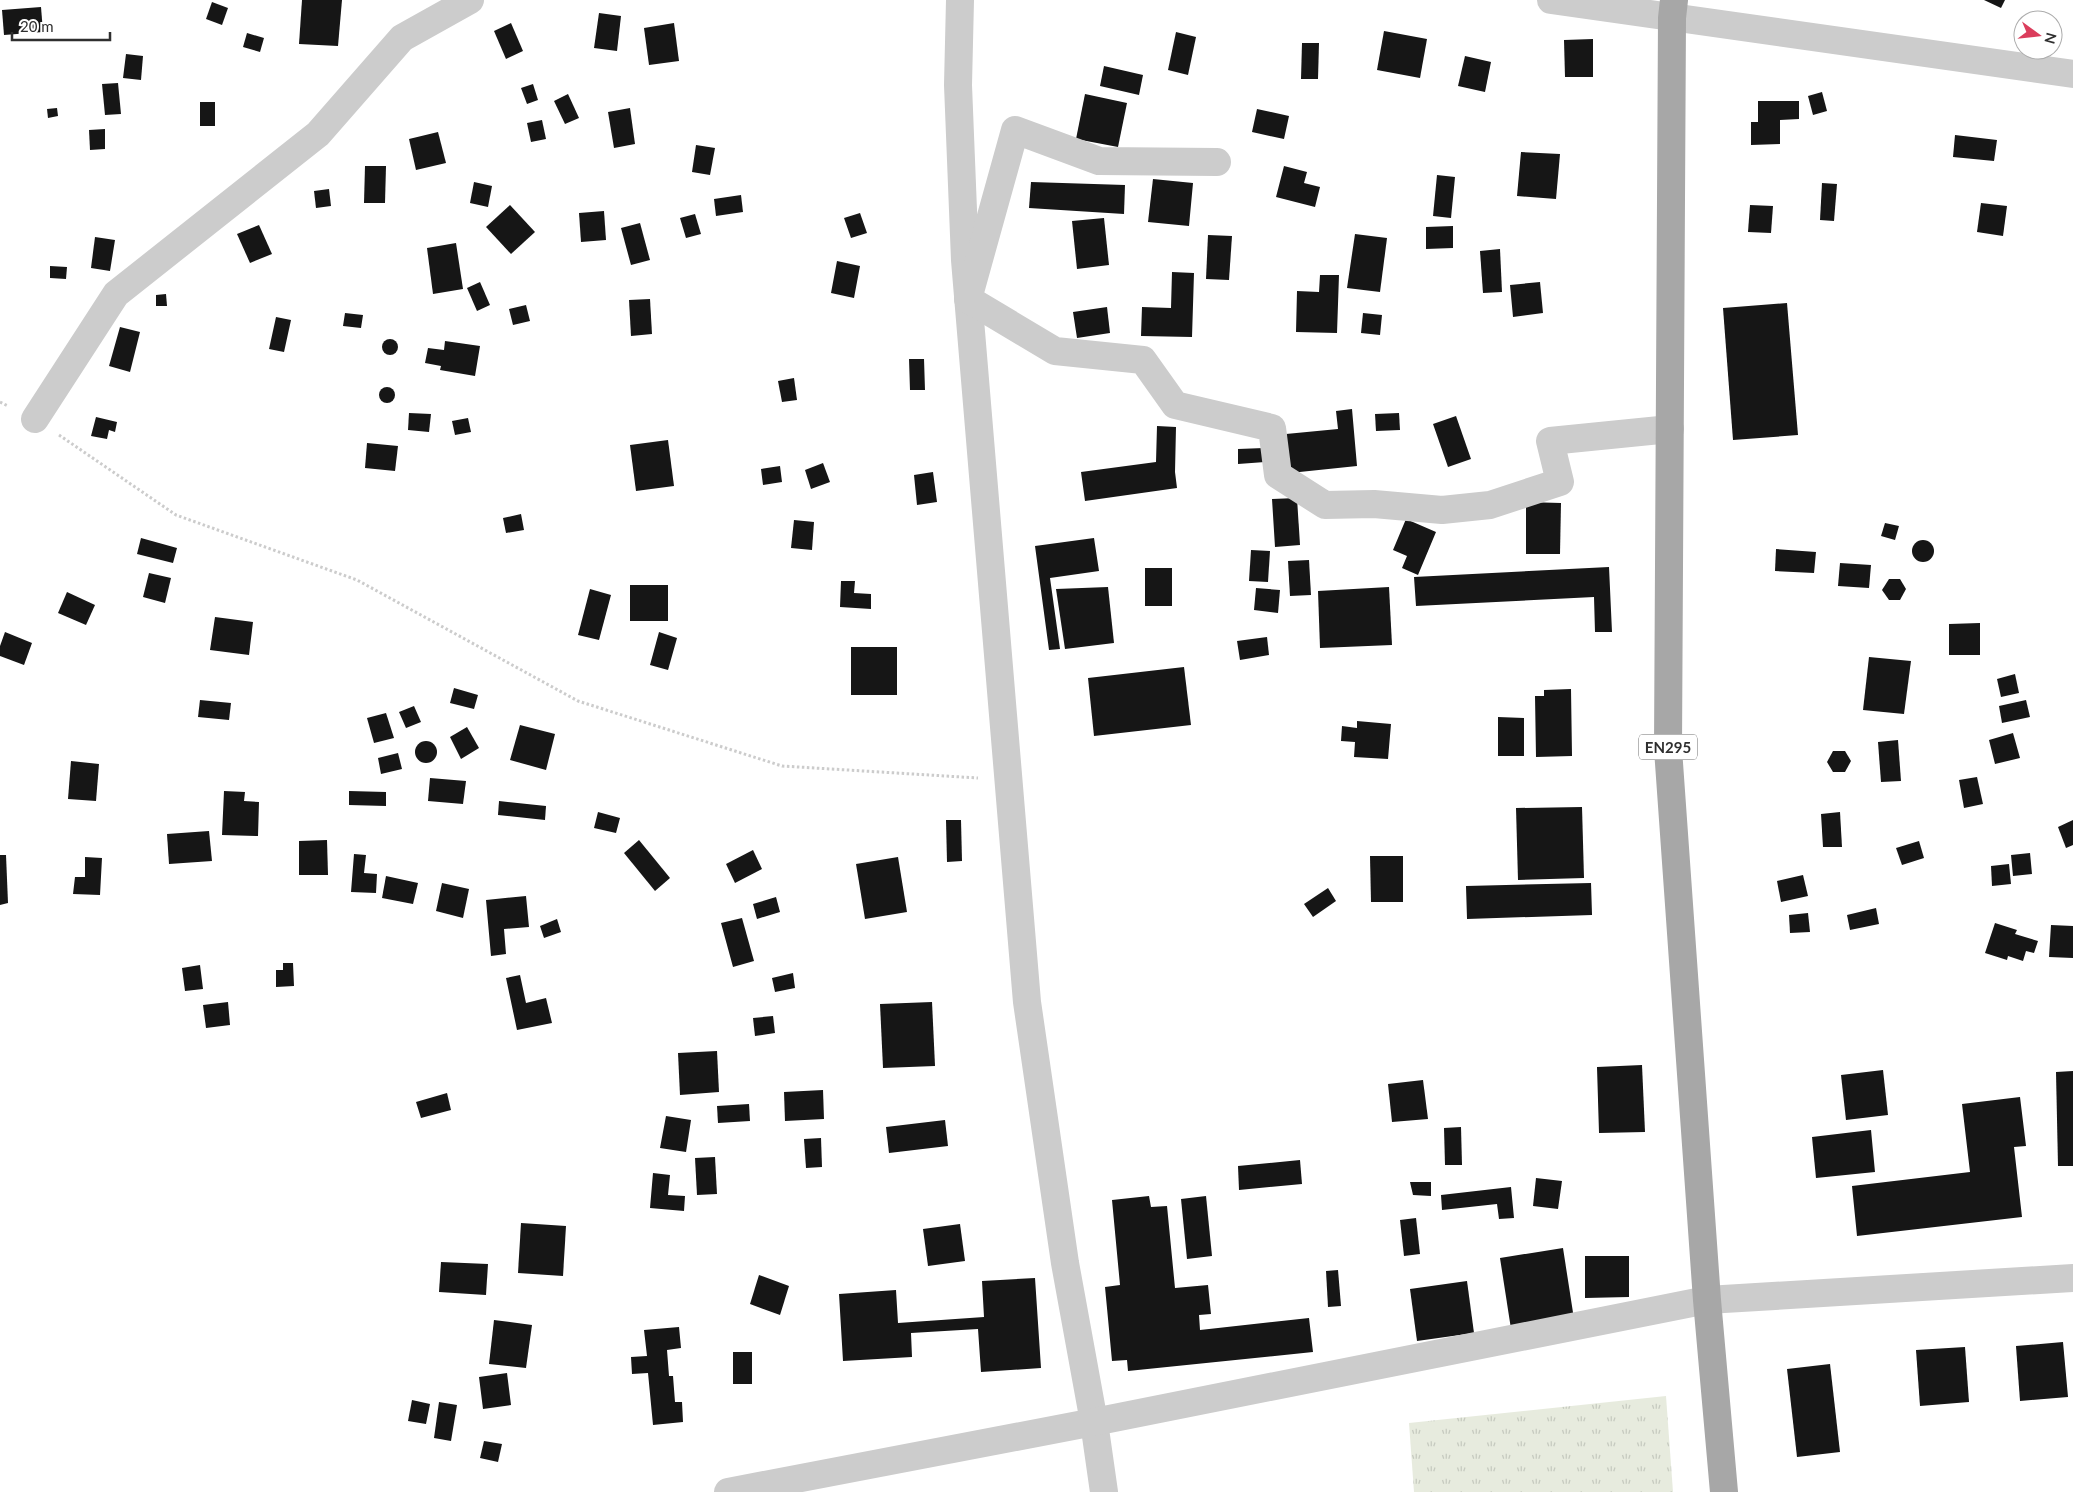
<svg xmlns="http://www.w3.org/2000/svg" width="2073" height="1492" font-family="Lato,sans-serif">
	<defs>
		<pattern id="grass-tufts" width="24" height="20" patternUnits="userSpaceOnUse" patternTransform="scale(1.25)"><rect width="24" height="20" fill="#e7ebde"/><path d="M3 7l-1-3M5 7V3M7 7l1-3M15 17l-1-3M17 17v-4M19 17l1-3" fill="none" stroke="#c6cabf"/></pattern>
	</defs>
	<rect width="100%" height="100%" fill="#fff"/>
	<!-- grass -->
	<path fill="url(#grass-tufts)" d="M 1666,1396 L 1673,1492 L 1414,1492 L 1409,1423 Z"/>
	<!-- building -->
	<g fill="#161616">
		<path d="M 302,0 L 342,0 L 338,46 L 299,44 Z"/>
		<path d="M 1984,0 L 2005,0 L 2001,8 Z"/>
		<path d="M 212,2 L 228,8 L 222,25 L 206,19 Z"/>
		<path d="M 41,7 L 43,32 L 4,35 L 2,10 Z"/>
		<path d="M 599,13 L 621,16 L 617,51 L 594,48 Z"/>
		<path d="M 2030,13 L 2038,16 L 2042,20 L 2023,20 L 2023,30 L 2021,22 Z"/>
		<path d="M 511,23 L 523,51 L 506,59 L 494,31 Z"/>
		<path d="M 674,23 L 679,61 L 649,65 L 644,28 Z"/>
		<path d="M 1384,31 L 1427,39 L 1420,78 L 1377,70 Z"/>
		<path d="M 1176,32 L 1196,37 L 1188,75 L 1168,70 Z"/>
		<path d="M 247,33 L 264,38 L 260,52 L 243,47 Z"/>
		<path d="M 1593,39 L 1593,77 L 1565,77 L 1564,40 Z"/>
		<path d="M 1302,43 L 1319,43 L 1318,79 L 1301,79 Z"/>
		<path d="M 126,54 L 143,56 L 141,80 L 123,78 Z"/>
		<path d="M 1465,56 L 1491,62 L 1485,92 L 1458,86 Z"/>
		<path d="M 1104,66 L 1143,75 L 1139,95 L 1100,86 Z"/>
		<path d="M 118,83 L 121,114 L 105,115 L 102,84 Z"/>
		<path d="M 533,84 L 538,100 L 527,104 L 521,88 Z"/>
		<path d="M 1822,92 L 1827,111 L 1813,115 L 1808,96 Z"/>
		<path d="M 568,94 L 579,118 L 565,124 L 554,101 Z"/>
		<path d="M 1085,94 L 1127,103 L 1118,147 L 1076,139 Z"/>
		<path d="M 1758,101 L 1799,101 L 1799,119 L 1780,120 L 1780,144 L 1751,145 L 1751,122 L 1758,122 Z"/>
		<rect x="200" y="102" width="15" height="24"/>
		<path d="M 57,108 L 58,116 L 48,118 L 47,109 Z"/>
		<path d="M 630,108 L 635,144 L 614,148 L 608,112 Z"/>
		<path d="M 1257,109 L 1289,116 L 1284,139 L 1252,132 Z"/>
		<path d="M 542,120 L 546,139 L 531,142 L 527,123 Z"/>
		<path d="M 105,129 L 105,149 L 90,150 L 89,130 Z"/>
		<path d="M 438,132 L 446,163 L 416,170 L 409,139 Z"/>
		<path d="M 1955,135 L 1997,140 L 1994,161 L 1953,157 Z"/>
		<path d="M 696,145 L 715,148 L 710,175 L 692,172 Z"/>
		<path d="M 1521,152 L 1560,154 L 1556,199 L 1517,196 Z"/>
		<path d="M 365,166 L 386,166 L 385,203 L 364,203 Z"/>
		<path d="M 1284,166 L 1307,172 L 1304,183 L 1320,187 L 1315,207 L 1276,197 Z"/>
		<path d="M 1437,175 L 1455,177 L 1451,218 L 1433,216 Z"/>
		<path d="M 1153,179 L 1193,183 L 1189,226 L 1148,222 Z"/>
		<path d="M 474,182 L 492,186 L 488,207 L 470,203 Z"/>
		<path d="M 1031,182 L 1125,185 L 1124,214 L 1029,208 Z"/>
		<path d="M 1822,183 L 1837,184 L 1834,221 L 1820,220 Z"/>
		<path d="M 329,189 L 331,206 L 316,208 L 314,191 Z"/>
		<path d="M 741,195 L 743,212 L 716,216 L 714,199 Z"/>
		<path d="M 1981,203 L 2007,206 L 2003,236 L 1977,232 Z"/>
		<path d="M 510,205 L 535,232 L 511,254 L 486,227 Z"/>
		<path d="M 1750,205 L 1773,206 L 1771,233 L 1748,232 Z"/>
		<path d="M 604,211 L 606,240 L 581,242 L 579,213 Z"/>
		<path d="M 860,213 L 867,233 L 851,238 L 844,218 Z"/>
		<path d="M 695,214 L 701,234 L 686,238 L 680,218 Z"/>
		<path d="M 1104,218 L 1109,265 L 1077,269 L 1072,221 Z"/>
		<path d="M 640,223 L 650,260 L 631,265 L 621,228 Z"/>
		<path d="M 259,225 L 272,254 L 250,263 L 237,234 Z"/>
		<path d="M 1453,226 L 1453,248 L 1426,249 L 1426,227 Z"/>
		<path d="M 1355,234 L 1387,238 L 1380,292 L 1347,288 Z"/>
		<path d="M 1208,235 L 1232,236 L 1229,280 L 1206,279 Z"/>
		<path d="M 95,237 L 115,240 L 110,271 L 91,268 Z"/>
		<path d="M 456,243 L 463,289 L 433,294 L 427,248 Z"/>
		<path d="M 1500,249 L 1502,292 L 1483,293 L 1480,251 Z"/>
		<path d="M 837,261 L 860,266 L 854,298 L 831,293 Z"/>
		<path d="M 50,266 L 67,267 L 66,279 L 50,278 Z"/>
		<path d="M 1172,272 L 1194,273 L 1192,337 L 1141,336 L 1142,307 L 1171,308 Z"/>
		<path d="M 1320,275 L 1339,275 L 1337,333 L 1296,332 L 1297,291 L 1319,292 Z"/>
		<path d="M 480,282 L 490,305 L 477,311 L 467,288 Z"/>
		<path d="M 1540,282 L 1543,313 L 1513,317 L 1510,285 Z"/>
		<path d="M 166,294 L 167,306 L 156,306 L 156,295 Z"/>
		<path d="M 650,299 L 652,334 L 631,336 L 629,300 Z"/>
		<path d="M 1787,303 L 1798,435 L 1733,440 L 1723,308 Z"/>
		<path d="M 526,305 L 530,321 L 513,325 L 509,309 Z"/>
		<path d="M 1107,307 L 1110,333 L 1077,338 L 1073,312 Z"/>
		<path d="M 345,313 L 363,315 L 361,328 L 343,326 Z"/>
		<path d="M 1363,313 L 1382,315 L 1380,335 L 1361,333 Z"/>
		<path d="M 276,317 L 291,320 L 284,352 L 269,349 Z"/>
		<path d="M 120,327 L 140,332 L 130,372 L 109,366 Z"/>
		<circle cx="390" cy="347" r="8"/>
		<path d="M 445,341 L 480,346 L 475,376 L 440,370 L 441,366 L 425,363 L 428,348 L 444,350 Z"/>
		<path d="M 909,359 L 924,359 L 925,390 L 910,390 Z"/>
		<path d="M 794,378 L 797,400 L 782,402 L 778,381 Z"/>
		<circle cx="387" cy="395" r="8"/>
		<path d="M 1352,409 L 1357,466 L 1290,473 L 1286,434 L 1338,429 L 1336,411 Z"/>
		<path d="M 409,413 L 431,414 L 429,432 L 408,430 Z"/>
		<path d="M 1399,413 L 1400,430 L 1376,431 L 1375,414 Z"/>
		<path d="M 1456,416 L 1471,459 L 1448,467 L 1433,424 Z"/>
		<path d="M 96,417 L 117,422 L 115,432 L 109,430 L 107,439 L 91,436 Z"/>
		<path d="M 468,418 L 471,432 L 455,435 L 452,421 Z"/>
		<path d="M 1157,426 L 1176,427 L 1175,472 L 1177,488 L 1085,501 L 1081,472 L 1156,462 Z"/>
		<path d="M 668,440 L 674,486 L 636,491 L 630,445 Z"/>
		<path d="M 367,443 L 398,446 L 395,471 L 365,468 Z"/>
		<path d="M 1264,448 L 1265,462 L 1238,464 L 1238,449 Z"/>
		<path d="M 823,463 L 830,482 L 811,489 L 805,470 Z"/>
		<path d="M 780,466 L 782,482 L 763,485 L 761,469 Z"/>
		<path d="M 933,472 L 937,502 L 917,505 L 914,475 Z"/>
		<path d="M 1297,498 L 1300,545 L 1275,547 L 1272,499 Z"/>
		<path d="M 1526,502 L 1561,503 L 1560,554 L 1526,554 Z"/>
		<path d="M 521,514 L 524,530 L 506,533 L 503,518 Z"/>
		<path d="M 1406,519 L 1436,532 L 1418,575 L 1402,568 L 1407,556 L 1393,550 Z"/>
		<path d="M 794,520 L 814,522 L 812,550 L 791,548 Z"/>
		<path d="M 1885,523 L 1899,526 L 1895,540 L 1881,536 Z"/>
		<path d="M 141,538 L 177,548 L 173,563 L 137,554 Z"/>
		<path d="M 1094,538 L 1099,571 L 1050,578 L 1060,649 L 1049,650 L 1035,546 Z"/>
		<circle cx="1923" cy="551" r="11"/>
		<path d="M 1776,549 L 1816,552 L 1814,573 L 1775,571 Z"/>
		<path d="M 1251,550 L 1270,551 L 1268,582 L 1249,581 Z"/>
		<path d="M 1309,560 L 1311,595 L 1290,596 L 1288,561 Z"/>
		<path d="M 1840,563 L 1871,565 L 1869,588 L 1838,586 Z"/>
		<path d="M 1609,567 L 1612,632 L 1595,632 L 1594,597 L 1416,606 L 1414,577 Z"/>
		<rect x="1145" y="568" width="27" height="38"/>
		<path d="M 149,573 L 171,578 L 165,603 L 143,597 Z"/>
		<path d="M 1889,579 L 1900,579 L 1906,589 L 1900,600 L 1889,600 L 1882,590 Z"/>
		<path d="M 841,581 L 855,581 L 854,593 L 871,594 L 871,609 L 840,607 Z"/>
		<rect x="630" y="585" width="38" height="36"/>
		<path d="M 1108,587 L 1114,643 L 1065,649 L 1056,589 Z"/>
		<path d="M 1389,587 L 1392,645 L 1320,648 L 1318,591 Z"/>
		<path d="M 1256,588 L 1280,590 L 1278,613 L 1254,610 Z"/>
		<path d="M 590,589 L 611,595 L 599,640 L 578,635 Z"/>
		<path d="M 67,592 L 95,605 L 86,625 L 58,613 Z"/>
		<path d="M 215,617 L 253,622 L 249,655 L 210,650 Z"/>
		<path d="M 1980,623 L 1980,655 L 1949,655 L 1949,624 Z"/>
		<path d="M 5,632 L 32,643 L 24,665 L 0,656 L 0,646 Z"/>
		<path d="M 659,632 L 677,638 L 668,670 L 650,665 Z"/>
		<path d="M 1267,637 L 1269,655 L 1240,660 L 1237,641 Z"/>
		<rect x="851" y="647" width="46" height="48"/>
		<path d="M 1869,657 L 1911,661 L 1904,714 L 1863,710 Z"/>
		<path d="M 1184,667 L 1191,725 L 1094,736 L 1088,678 Z"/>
		<path d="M 2015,674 L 2019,693 L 2001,697 L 1997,679 Z"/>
		<path d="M 454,688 L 478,695 L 474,709 L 450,703 Z"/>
		<path d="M 1571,689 L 1572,756 L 1536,757 L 1535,696 L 1544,696 L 1544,690 Z"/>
		<path d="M 200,700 L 231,703 L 229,720 L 198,717 Z"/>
		<path d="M 2026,700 L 2030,717 L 2002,723 L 1999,706 Z"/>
		<path d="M 414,706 L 421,722 L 406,728 L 399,712 Z"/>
		<path d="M 386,713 L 394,738 L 374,743 L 367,718 Z"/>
		<path d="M 1498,717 L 1524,718 L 1524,756 L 1498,756 Z"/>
		<path d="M 1357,721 L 1391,724 L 1388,759 L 1354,757 L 1355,742 L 1341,741 L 1342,726 L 1357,728 Z"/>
		<path d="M 520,725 L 555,734 L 546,770 L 510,760 Z"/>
		<path d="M 467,727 L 479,748 L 461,759 L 450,737 Z"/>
		<path d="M 2013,733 L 2020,758 L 1995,764 L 1989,740 Z"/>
		<path d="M 1898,740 L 1901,781 L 1881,782 L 1878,742 Z"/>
		<circle cx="426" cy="752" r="11"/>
		<path d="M 1833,751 L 1845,751 L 1851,761 L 1845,772 L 1833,772 L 1827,762 Z"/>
		<path d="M 398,753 L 402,769 L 381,774 L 378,758 Z"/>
		<path d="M 71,761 L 99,764 L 96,801 L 68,799 Z"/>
		<path d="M 1977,777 L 1983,804 L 1964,808 L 1959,780 Z"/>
		<path d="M 430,778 L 466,781 L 463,804 L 428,801 Z"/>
		<path d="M 224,791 L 245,792 L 244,801 L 259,802 L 258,836 L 222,835 Z"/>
		<path d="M 349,791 L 386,792 L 386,806 L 349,805 Z"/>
		<path d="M 499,801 L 546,806 L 545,820 L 498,815 Z"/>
		<path d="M 1582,807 L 1584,878 L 1518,880 L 1516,808 Z"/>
		<path d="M 598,812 L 620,818 L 616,833 L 594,828 Z"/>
		<path d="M 1840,812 L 1842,847 L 1823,847 L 1821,814 Z"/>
		<path d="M 946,820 L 961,820 L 962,861 L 947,862 Z"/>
		<path d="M 2073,820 L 2073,845 L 2066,848 L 2058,827 Z"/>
		<path d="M 209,831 L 212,861 L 169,864 L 167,834 Z"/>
		<path d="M 327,840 L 328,875 L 299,875 L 299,841 Z"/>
		<path d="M 639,840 L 670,878 L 655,891 L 624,853 Z"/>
		<path d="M 1919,841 L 1924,858 L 1902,865 L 1896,848 Z"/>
		<path d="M 753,850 L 762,869 L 735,883 L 726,864 Z"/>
		<path d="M 2030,853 L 2032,874 L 2013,876 L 2011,855 Z"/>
		<path d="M 354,854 L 366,855 L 364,873 L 377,874 L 376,893 L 351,892 Z"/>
		<path d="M 0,855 L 6,855 L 8,903 L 0,905 Z"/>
		<path d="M 1370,856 L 1403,856 L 1403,902 L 1371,902 Z"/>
		<path d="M 85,857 L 102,858 L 100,895 L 73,894 L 75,877 L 85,877 Z"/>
		<path d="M 898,857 L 907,912 L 865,919 L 856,864 Z"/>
		<path d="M 2009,864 L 2011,884 L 1992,886 L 1991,866 Z"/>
		<path d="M 1803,875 L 1808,896 L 1781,902 L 1777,881 Z"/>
		<path d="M 386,876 L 418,883 L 413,904 L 382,898 Z"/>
		<path d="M 442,883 L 469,889 L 463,918 L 436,911 Z"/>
		<path d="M 1591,883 L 1592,915 L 1467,919 L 1466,886 Z"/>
		<path d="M 1328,888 L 1336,901 L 1313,917 L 1304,904 Z"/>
		<path d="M 526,896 L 529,927 L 504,929 L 506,954 L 491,956 L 486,900 Z"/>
		<path d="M 776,897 L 780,912 L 757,919 L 753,904 Z"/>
		<path d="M 1876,908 L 1879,924 L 1850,930 L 1847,915 Z"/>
		<path d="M 1808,913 L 1810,932 L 1790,933 L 1789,915 Z"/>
		<path d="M 742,918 L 754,961 L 733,967 L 721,923 Z"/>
		<path d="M 557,919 L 561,932 L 544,938 L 540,926 Z"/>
		<path d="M 1995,923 L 2017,930 L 2015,934 L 2038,941 L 2034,953 L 2026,951 L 2023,961 L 2008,956 L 2007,960 L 1985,953 Z"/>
		<path d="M 2051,925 L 2073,926 L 2073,958 L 2049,957 Z"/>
		<path d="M 283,963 L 293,963 L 294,986 L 276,987 L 276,970 L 283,970 Z"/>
		<path d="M 200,965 L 203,989 L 185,991 L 182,968 Z"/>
		<path d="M 793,973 L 795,988 L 775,992 L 772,978 Z"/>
		<path d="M 520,975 L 526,1003 L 546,998 L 552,1023 L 517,1030 L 506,978 Z"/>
		<path d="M 228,1002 L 230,1025 L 206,1028 L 203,1005 Z"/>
		<path d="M 932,1002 L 935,1066 L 883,1068 L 880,1004 Z"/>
		<path d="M 773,1016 L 775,1033 L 755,1036 L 753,1018 Z"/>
		<path d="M 717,1051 L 719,1092 L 680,1095 L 678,1053 Z"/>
		<path d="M 1642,1065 L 1645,1132 L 1599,1133 L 1597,1067 Z"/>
		<path d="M 1883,1070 L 1888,1115 L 1846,1120 L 1841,1075 Z"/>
		<path d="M 2073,1071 L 2073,1166 L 2058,1166 L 2056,1072 Z"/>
		<path d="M 1423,1080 L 1428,1119 L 1392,1122 L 1388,1084 Z"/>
		<path d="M 823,1090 L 824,1119 L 785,1121 L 784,1092 Z"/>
		<path d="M 447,1093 L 451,1110 L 421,1118 L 416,1102 Z"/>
		<path d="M 2020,1097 L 2026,1146 L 2014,1147 L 2022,1217 L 1857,1236 L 1852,1186 L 1970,1172 L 1962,1104 Z"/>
		<path d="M 749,1104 L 750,1121 L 718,1123 L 717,1106 Z"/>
		<path d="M 666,1116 L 691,1120 L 686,1152 L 660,1148 Z"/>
		<path d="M 945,1120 L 948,1146 L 889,1153 L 886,1127 Z"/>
		<path d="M 1461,1127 L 1462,1165 L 1445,1165 L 1444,1128 Z"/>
		<path d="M 1871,1130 L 1875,1172 L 1816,1178 L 1812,1137 Z"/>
		<path d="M 821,1138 L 822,1167 L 806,1168 L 804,1139 Z"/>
		<path d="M 715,1157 L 717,1194 L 697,1195 L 695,1158 Z"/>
		<path d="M 1300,1160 L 1302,1184 L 1239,1190 L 1238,1166 Z"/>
		<path d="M 653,1173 L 670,1175 L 668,1195 L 685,1196 L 684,1211 L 650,1208 Z"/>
		<path d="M 1536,1178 L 1562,1181 L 1558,1209 L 1533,1206 Z"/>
		<path d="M 1410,1182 L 1431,1182 L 1431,1196 L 1413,1195 Z"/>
		<path d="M 1511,1187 L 1514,1218 L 1499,1219 L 1497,1204 L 1442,1210 L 1441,1195 Z"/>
		<path d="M 1149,1196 L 1151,1207 L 1167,1206 L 1175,1288 L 1208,1285 L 1211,1314 L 1199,1315 L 1200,1330 L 1309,1318 L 1313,1352 L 1128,1371 L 1127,1360 L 1112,1361 L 1105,1287 L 1120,1285 L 1112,1200 Z"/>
		<path d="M 1206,1196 L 1212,1256 L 1187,1259 L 1181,1199 Z"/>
		<path d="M 1416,1218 L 1420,1254 L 1404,1256 L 1400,1220 Z"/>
		<path d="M 521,1223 L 566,1226 L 563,1276 L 518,1273 Z"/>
		<path d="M 960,1224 L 965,1261 L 928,1266 L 923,1229 Z"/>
		<path d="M 1563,1248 L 1574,1319 L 1511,1329 L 1500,1258 Z"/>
		<path d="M 1585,1256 L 1629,1256 L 1629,1297 L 1585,1298 Z"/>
		<path d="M 441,1262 L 488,1264 L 486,1295 L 439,1292 Z"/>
		<path d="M 1338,1270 L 1341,1306 L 1328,1307 L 1326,1271 Z"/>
		<path d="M 759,1275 L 789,1286 L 780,1315 L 750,1304 Z"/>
		<path d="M 1035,1278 L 1041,1368 L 981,1372 L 978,1329 L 911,1333 L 912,1357 L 843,1361 L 839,1294 L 896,1290 L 898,1323 L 984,1317 L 982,1281 Z"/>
		<path d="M 1467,1281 L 1474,1333 L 1417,1341 L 1410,1289 Z"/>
		<path d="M 494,1320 L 532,1325 L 526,1368 L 489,1364 Z"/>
		<path d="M 679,1327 L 681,1348 L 667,1350 L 669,1376 L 673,1376 L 675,1402 L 682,1402 L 683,1422 L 653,1425 L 648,1373 L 632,1374 L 631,1357 L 647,1356 L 644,1330 Z"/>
		<path d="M 2063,1342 L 2068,1397 L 2020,1401 L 2016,1346 Z"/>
		<path d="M 1965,1347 L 1969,1402 L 1920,1406 L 1916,1350 Z"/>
		<rect x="733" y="1352" width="19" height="32"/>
		<path d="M 1830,1364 L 1840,1452 L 1797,1457 L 1787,1369 Z"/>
		<path d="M 507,1373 L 511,1405 L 483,1409 L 479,1377 Z"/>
		<path d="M 412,1400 L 430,1404 L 426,1424 L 408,1421 Z"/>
		<path d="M 439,1402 L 457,1405 L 451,1441 L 434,1438 Z"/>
		<path d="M 484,1441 L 502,1444 L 498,1462 L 480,1458 Z"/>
	</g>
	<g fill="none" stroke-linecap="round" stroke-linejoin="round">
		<!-- path -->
		<g stroke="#ccc" stroke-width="3" stroke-dasharray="2.5 2.5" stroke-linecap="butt">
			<path d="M 0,402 L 8,406"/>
			<path d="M 59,435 L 176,515 L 357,580 L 578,701 L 782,766 L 978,778"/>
		</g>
		<!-- minor -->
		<g stroke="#ccc" stroke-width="28">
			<path d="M 960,0 L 958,85 L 965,260 L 1027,1002 L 1065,1263 L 1094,1422 L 1104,1492"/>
			<path d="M 1551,0 L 2073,74"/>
			<path d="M 1217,162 L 1099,161 L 1015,130 L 968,299 L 1055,351 L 1143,360 L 1175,405 L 1272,428 L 1278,475 L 1325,505 L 1374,504 L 1442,510 L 1490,505 L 1560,482 L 1550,441 L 1670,429"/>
			<path d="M 35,419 L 116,294 L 318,134 L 402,38 L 470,0"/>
			<path d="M 728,1492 L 1094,1422 L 1707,1300 L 2073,1278"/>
		</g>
		<!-- major -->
		<path stroke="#a7a7a7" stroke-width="28" d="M 1674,0 L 1672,18 L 1668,749 L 1707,1300 L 1724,1492"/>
	</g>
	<g text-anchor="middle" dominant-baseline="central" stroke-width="5" stroke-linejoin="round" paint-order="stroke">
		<!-- shield labels -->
		<rect fill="#fff" stroke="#6d6d6d" stroke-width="1" x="1639" y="734.5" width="58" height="25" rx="4"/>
		<g font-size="15" font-weight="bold" fill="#2f2f2f">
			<text x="1668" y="747">EN295</text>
		</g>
	</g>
	<!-- north arrow -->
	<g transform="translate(2038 35) rotate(105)"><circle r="24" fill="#ffffff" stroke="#acacac"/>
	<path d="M0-4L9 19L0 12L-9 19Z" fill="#db3d5c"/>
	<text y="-8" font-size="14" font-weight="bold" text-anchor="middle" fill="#2f2f2f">N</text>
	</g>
	<!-- scale -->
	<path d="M12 32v8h98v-8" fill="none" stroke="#2f2f2f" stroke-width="2.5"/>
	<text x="20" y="32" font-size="15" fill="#2f2f2f" stroke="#ffffff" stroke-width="4" paint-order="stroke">20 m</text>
</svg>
